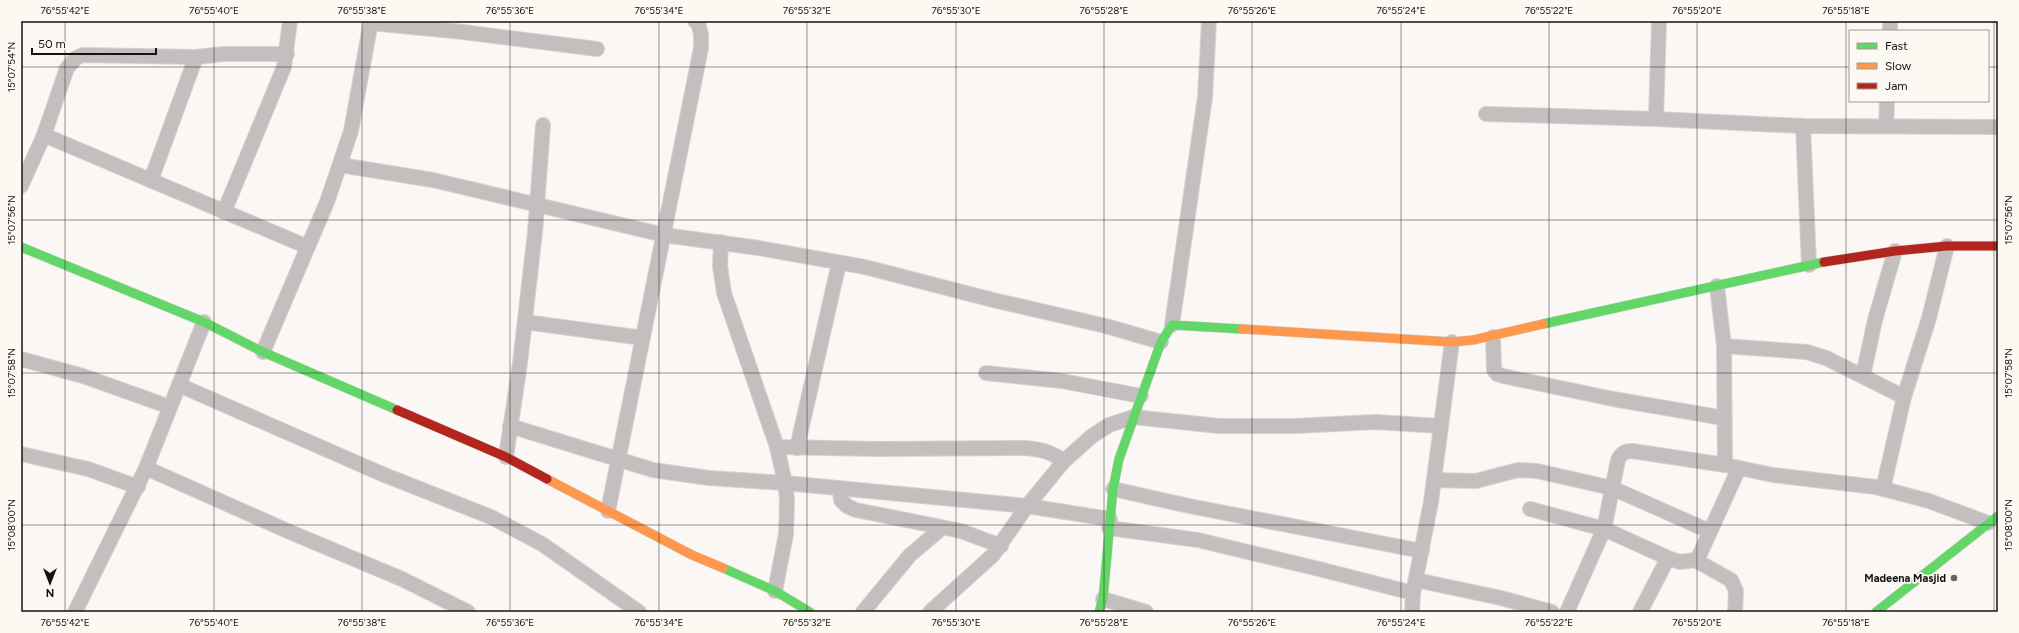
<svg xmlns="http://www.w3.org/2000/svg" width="2019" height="633" font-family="Figtree,sans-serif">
	<rect width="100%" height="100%" fill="#faf7f4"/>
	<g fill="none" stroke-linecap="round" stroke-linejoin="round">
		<!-- street casing -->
		<g stroke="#d5d3d1" stroke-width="16">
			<g id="street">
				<path d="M 370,23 L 463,32 L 597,49"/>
				<path d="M 1890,31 L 1890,21"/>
				<path d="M 1486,114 L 1656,119 L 1803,126 L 1998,127"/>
				<path d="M 1656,119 L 1659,21"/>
				<path d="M 1803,126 L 1809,265"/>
				<path d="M 1886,126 L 1887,101"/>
				<path d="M 44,135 L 308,247"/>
				<path d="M 340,165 L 433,180 L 664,235 L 759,248 L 865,267 L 993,300 L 1106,326 L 1161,342"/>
				<path d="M 151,180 L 196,57"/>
				<path d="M 21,186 L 44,135 L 67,68 L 76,58 L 83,55 L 196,57 L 224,54 L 287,54"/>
				<path d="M 224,212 L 284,67 L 290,21"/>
				<path d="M 721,242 L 720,266 L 724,293 L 777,447 L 785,483 L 787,500 L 786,534 L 775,591"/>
				<path d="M 1717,286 L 1724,346 L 1725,465"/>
				<path d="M 525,322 L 643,338"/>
				<path d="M 1172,325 L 1205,97 L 1209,21"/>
				<path d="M 1493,337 L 1494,370 L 1497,374 L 1503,376 L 1613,399 L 1724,418"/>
				<path d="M 1724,346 L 1807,352 L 1826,358 L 1904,397"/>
				<path d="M 263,352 L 327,202 L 351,131 L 371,21"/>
				<path d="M 21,359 L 83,376 L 170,407"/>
				<path d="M 986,373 L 1062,381 L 1141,396"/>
				<path d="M 1863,376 L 1875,320 L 1895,251"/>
				<path d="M 179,385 L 382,474 L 491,517 L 542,544 L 639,612"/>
				<path d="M 510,426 L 653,470 L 709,478 L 785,483 L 1027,506 L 1110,519"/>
				<path d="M 777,447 L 878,449 L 1024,448 C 1041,449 1051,452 1064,461"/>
				<path d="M 797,448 L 839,263"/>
				<path d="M 21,454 L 88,469 L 138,487"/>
				<path d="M 506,457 L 520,363 L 535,232 L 543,125"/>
				<path d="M 146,468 L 290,532 L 402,579 L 468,612"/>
				<path d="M 1434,480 L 1476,481 L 1518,470 L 1537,471 L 1612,488 L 1709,531"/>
				<path d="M 840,489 L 841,500 L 847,506 L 856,510 L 961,531 L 1001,546"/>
				<path d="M 1113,489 L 1189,506 L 1422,551"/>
				<path d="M 1883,489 L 1904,397 L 1929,318 L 1947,246"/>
				<path d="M 1530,509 L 1604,529 L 1668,558 L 1680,562 L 1695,560 L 1699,556 L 1739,468"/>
				<path d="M 608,511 L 701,48 L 701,34 L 698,23 L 695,21"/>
				<path d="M 1109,528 L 1198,540 L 1319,569 L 1413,593"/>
				<path d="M 1695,560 L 1731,580 L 1736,591 L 1735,612"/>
				<path d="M 1416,580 L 1501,598 L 1552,612"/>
				<path d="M 1103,599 L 1146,612"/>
				<path d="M 75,612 L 146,468 L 204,322"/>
				<path d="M 863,612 L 910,555 L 942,528"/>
				<path d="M 930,612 L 993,555 L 1027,506 L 1064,461 L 1092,436 L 1109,425 L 1133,417 L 1219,426 L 1295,426 L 1375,422 L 1441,426"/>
				<path d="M 1412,612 L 1413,593 L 1431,502 L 1452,342"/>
				<path d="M 1567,612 L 1604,529 L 1618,460 C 1621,453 1625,451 1632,451 L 1725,465 L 1773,475 L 1876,487 L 1929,501 L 1988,523"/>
				<path d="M 1640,612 L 1668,558"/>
			</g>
		</g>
		<!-- fast casing -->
		<g stroke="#d5d3d1" stroke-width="10">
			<g id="fast">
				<path d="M 21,247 L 204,322 L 263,352 L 397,410"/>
				<path d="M 1543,324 L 1824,262"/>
				<path d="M 723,568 L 775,591 L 810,612"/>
				<path d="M 1099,612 L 1103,599 L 1113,489 L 1119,459 L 1161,342 L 1172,325 L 1242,329"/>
				<path d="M 1876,612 L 1998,516"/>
			</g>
		</g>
		<!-- slow casing -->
		<g stroke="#d5d3d1" stroke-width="10">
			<g id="slow">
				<path d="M 1242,329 L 1452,342 L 1473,340 L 1543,324"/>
				<path d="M 547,479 L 692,555 L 723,568"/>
			</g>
		</g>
		<!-- jam casing -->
		<g stroke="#d5d3d1" stroke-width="10">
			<g id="jam">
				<path d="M 1824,262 L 1895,251 L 1947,246 L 1998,246"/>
				<path d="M 397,410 L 506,457 L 547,479"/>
			</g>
		</g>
		<!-- street -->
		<use href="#street" stroke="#c4bebf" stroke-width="14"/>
		<!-- fast -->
		<use href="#fast" stroke="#63d668" stroke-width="9"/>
		<!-- slow -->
		<use href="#slow" stroke="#ff974d" stroke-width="9"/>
		<!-- jam -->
		<use href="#jam" stroke="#b3261e" stroke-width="9"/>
	</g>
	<!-- ticks -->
	<path fill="none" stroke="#151311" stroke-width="1" stroke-opacity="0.45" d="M 65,21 L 65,612M 214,21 L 214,612M 362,21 L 362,612M 510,21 L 510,612M 659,21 L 659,612M 807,21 L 807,612M 956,21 L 956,612M 1104,21 L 1104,612M 1252,21 L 1252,612M 1401,21 L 1401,612M 1549,21 L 1549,612M 1697,21 L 1697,612M 1846,21 L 1846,612M 1994,21 L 1994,612M 21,67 L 1850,67M 1988,67 L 1998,67M 21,220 L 1998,220M 21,373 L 1998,373M 21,525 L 1998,525"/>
	<!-- markers -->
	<circle fill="#656360" stroke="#fcf8f2" stroke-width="1.5" cx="1954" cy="578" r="4"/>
	<g text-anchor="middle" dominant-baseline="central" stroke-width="3.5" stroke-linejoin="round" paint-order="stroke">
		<!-- poi labels -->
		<g font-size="11" font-weight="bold" fill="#151311" stroke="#fcf8f2" text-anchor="end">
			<text x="1946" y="578">Madeena Masjid</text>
		</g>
	</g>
	<!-- border -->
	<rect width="2019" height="633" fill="none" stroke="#fcf8f2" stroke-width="44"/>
	<!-- legend -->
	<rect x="1849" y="30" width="140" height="72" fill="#fcf8f2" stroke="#a09c98"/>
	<rect x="1857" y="43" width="20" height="6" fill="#63d668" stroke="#a09c98"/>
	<text x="1885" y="50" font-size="12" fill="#151311">Fast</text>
	<rect x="1857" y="63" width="20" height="6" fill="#ff974d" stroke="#a09c98"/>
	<text x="1885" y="70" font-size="12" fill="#151311">Slow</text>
	<rect x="1857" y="83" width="20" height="6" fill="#b3261e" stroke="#a09c98"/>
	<text x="1885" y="90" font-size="12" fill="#151311">Jam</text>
	<!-- north arrow -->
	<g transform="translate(50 583) rotate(180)" stroke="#fcf8f2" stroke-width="3" paint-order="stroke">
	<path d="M0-3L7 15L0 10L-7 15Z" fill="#151311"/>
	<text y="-6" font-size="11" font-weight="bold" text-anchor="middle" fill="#151311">N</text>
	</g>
	<!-- scale -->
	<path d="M32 48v6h124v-6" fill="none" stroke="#151311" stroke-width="2"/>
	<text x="38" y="48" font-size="12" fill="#151311" stroke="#fcf8f2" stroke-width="3" paint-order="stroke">50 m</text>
	<rect x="22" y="22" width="1975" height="589" fill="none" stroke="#151311" stroke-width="1.5"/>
	<g font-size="10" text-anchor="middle" fill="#151311">
		<text x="65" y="14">76°55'42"E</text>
		<text x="214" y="14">76°55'40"E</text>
		<text x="362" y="14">76°55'38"E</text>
		<text x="510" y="14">76°55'36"E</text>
		<text x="659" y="14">76°55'34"E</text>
		<text x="807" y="14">76°55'32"E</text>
		<text x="956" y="14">76°55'30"E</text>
		<text x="1104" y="14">76°55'28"E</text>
		<text x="1252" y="14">76°55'26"E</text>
		<text x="1401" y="14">76°55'24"E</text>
		<text x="1549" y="14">76°55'22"E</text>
		<text x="1697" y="14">76°55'20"E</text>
		<text x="1846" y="14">76°55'18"E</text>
		<text transform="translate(11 67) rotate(-90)" y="4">15°07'54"N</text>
		<text transform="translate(2008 220) rotate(-90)" y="4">15°07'56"N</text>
		<text transform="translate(11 220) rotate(-90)" y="4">15°07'56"N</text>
		<text transform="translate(2008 373) rotate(-90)" y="4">15°07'58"N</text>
		<text transform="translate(11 373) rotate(-90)" y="4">15°07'58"N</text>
		<text transform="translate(2008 525) rotate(-90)" y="4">15°08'00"N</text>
		<text transform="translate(11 525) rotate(-90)" y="4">15°08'00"N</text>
		<text x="65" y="626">76°55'42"E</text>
		<text x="214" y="626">76°55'40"E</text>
		<text x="362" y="626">76°55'38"E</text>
		<text x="510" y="626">76°55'36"E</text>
		<text x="659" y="626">76°55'34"E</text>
		<text x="807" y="626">76°55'32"E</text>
		<text x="956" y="626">76°55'30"E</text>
		<text x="1104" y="626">76°55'28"E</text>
		<text x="1252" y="626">76°55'26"E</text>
		<text x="1401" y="626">76°55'24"E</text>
		<text x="1549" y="626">76°55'22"E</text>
		<text x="1697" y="626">76°55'20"E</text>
		<text x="1846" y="626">76°55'18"E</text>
	</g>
</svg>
